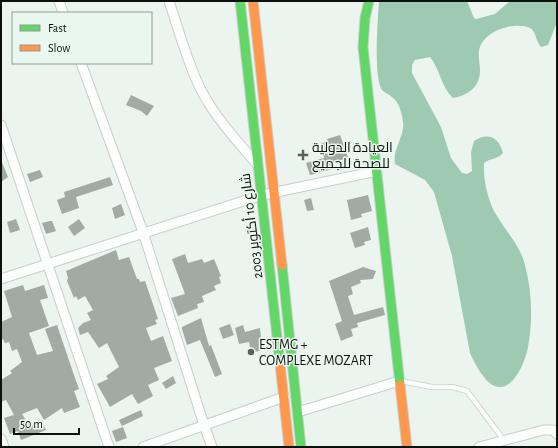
<svg xmlns="http://www.w3.org/2000/svg" width="558" height="448" viewBox="0 0 558 448" font-family="'Alegreya Sans',Cairo,sans-serif">
  <style>
    .water { fill: #9ecab1 }
    .building { fill: #a3a9a5 }
    .lines { fill: none; stroke-linecap: round; stroke-linejoin: round }
    .lane-casing { stroke: #c8cfcb; stroke-width: 6 }
    .street-casing { stroke: #c8cfcb; stroke-width: 11 }
    .fast-casing { stroke: #c8cfcb; stroke-width: 11 }
    .slow-casing { stroke: #c8cfcb; stroke-width: 11 }
    .lane { stroke: #fcfdfd; stroke-width: 4.5 }
    .street { stroke: #fcfdfd; stroke-width: 9 }
    .fast { stroke: #63d668; stroke-width: 9 }
    .slow { stroke: #ff974d; stroke-width: 9 }
    .poi-dot { fill: #5a605d; stroke: #e9f7ee; stroke-width: 1.5 }
    .labels { text-anchor: middle; stroke-width: 3; stroke-linejoin: round; paint-order: stroke }
    .poi-label { font-size: 14px; fill: #0c110e; stroke: #e9f7ee; text-anchor: start }
    .street-label { font-size: 14px; fill: #0c110e; stroke: #e9f7ee }
  </style>
  <rect width="100%" height="100%" fill="#ecf4ef"/>
  <path class="water" d="M379 1H467L474 18 476 19 495 14 510 1H557V22L548 45 541 47C536 42 536 31 530 28 513 21 482 31 479 51 478 57 480 64 480 70 480 87 469 95 453 98 441 87 440 69 430 57L415 60 412 65V73L441 127 451 158 462 173 467 174 472 171 471 152 474 141C488 132 499 137 503 153 497 160 490 158 484 163 483 180 488 202 497 216 507 233 520 245 525 265 532 292 533 320 528 347 526 358 521 370 514 379 494 402 478 370 470 353L452 256 434 192 425 180 395 164C392 149 405 136 403 122 402 113 399 102 392 97 389 94 385 93 382 90 373 76 378 19 379 1Z"/>
  <path class="building" d="M131 95 154 106 147 116 141 111 126 105Z
    M340 135 348 157 332 164 333 169 310 175 306 163 324 158 321 143 328 142 327 139Z
    M1 160 8 177 1 182Z
    M40 170 43 177 30 182 27 174Z
    M110 177 113 185 76 197 79 208 62 214 57 200 65 197 64 192Z
    M368 195 372 211 361 214 362 217 351 220 347 200Z
    M311 198 314 210 307 211 304 200Z
    M121 204 125 215 115 219 112 208Z
    M16 219 20 230 10 233 7 222Z
    M79 219 85 228 74 236 68 227Z
    M50 221H52L56 231 46 234 42 223Z
    M368 227 371 240 364 242 365 245 355 248 350 233Z
    M116 250 119 260 129 257 137 279H139L140 282 145 281 158 319 155 320 157 324 146 328 151 341 163 336 172 361 154 368 159 380 148 385 153 396 138 404 132 394 110 407 97 384 108 379 106 376 119 367 107 343 99 348 88 332 80 335 78 328 83 323 91 320 87 313 93 310 85 296 78 300 76 296 74 298 67 281 68 278 66 271Z
    M185 254 188 263 202 259 204 263 214 259 221 276 219 277 221 283 214 286 216 290 202 296 204 302 197 304 198 308 178 316 171 298 185 294 172 259Z
    M363 267 376 271 373 279 360 280 361 283 351 287 353 294 348 296 354 315 383 307 385 315 357 323 358 327 351 329 353 336 341 341 335 324 342 321 329 281Z
    M23 285 25 291 44 285 48 298 40 300 49 326 29 333 37 355 53 351 45 329 57 325 75 378 79 389 74 391 80 407 64 413 62 408 44 420 37 408 22 414 30 427 41 421 46 430 21 440 18 431 10 434 4 418 14 415 6 400 1 402V380L12 373 10 371 22 362 17 349 12 351 9 342 5 343 3 339 1 340V322L12 317 4 291Z
    M201 318 209 346 211 345 222 374 215 377 200 340 187 345 182 329V327Z
    M230 324 234 335 223 339 219 328Z
    M243 325 245 332 260 328 262 350 251 353 249 342 239 344 235 328Z
    M173 376 176 383 166 389 162 383Z
    M141 410 143 416 122 426 119 420Z
    M123 427 127 438 116 442 112 431Z"/>
  <g class="lines">
    <defs>
      <path id="lane" d="M401 381 432 387H452L467 391 503 439"/>
      <path id="street" d="M59 1 63 13
        M169 1C179 31 187 62 201 90 215 117 236 140 256 163
        M81 63 143 232 204 425 212 447
        M1 125 109 447
        M1 279 262 195 377 171
        M298 412 399 381
        M1 439 4 447
        M143 447 284 397
        M479 447 544 430H553L557 434"/>
      <path id="fast" d="M240 1 280 364
        M369 1 365 18 363 47 400 385
        M282 265 301 447"/>
      <path id="slow" d="M253 1 282 265
        M280 364 289 447
        M400 385 407 447"/>
    </defs>
    <use href="#lane" class="lane-casing"/>
    <use href="#street" class="street-casing"/>
    <use href="#fast" class="fast-casing"/>
    <use href="#slow" class="slow-casing"/>
    <use href="#lane" class="lane"/>
    <use href="#street" class="street"/>
    <use href="#fast" class="fast"/>
    <use href="#slow" class="slow"/>
  </g>
  <g class="poi-dot">
    <path d="M301 149h4v4h4v4h-4v4h-4v-4h-4v-4h4z"/>
    <circle cx="251" cy="352" r="4"/>
  </g>
  <g class="labels">
    <g class="poi-label">
      <text x="312" y="152">العيادة الدولية<tspan x="312" dy="16">للصحة للجميع</tspan></text>
      <text x="259" y="349">ESTMG +<tspan x="259" dy="16">COMPLEXE MOZART</tspan></text>
    </g>
    <g class="street-label">
      <text transform="translate(251 226) rotate(-97)" y="5">شارع 10 أكتوبر 2003</text>
    </g>
  </g>
  <rect width="558" height="448" fill="none" stroke="#0c110e" stroke-width="4"/>
  <rect x="12" y="12" width="140" height="52" fill="#e9f7ee" stroke="#919b94"/>
  <rect x="20" y="25" width="20" height="6" fill="#63d668" stroke="#919b94"/>
  <text x="48" y="32" font-size="12" fill="#0c110e">Fast</text>
  <rect x="20" y="45" width="20" height="6" fill="#ff974d" stroke="#919b94"/>
  <text x="48" y="52" font-size="12" fill="#0c110e">Slow</text>
  <path d="M14 428v6h65v-6" fill="none" stroke="#0c110e" stroke-width="2"/>
  <text x="20" y="428" font-size="12" fill="#0c110e" stroke="#e9f7ee" stroke-width="3" paint-order="stroke">50 m</text>
</svg>
